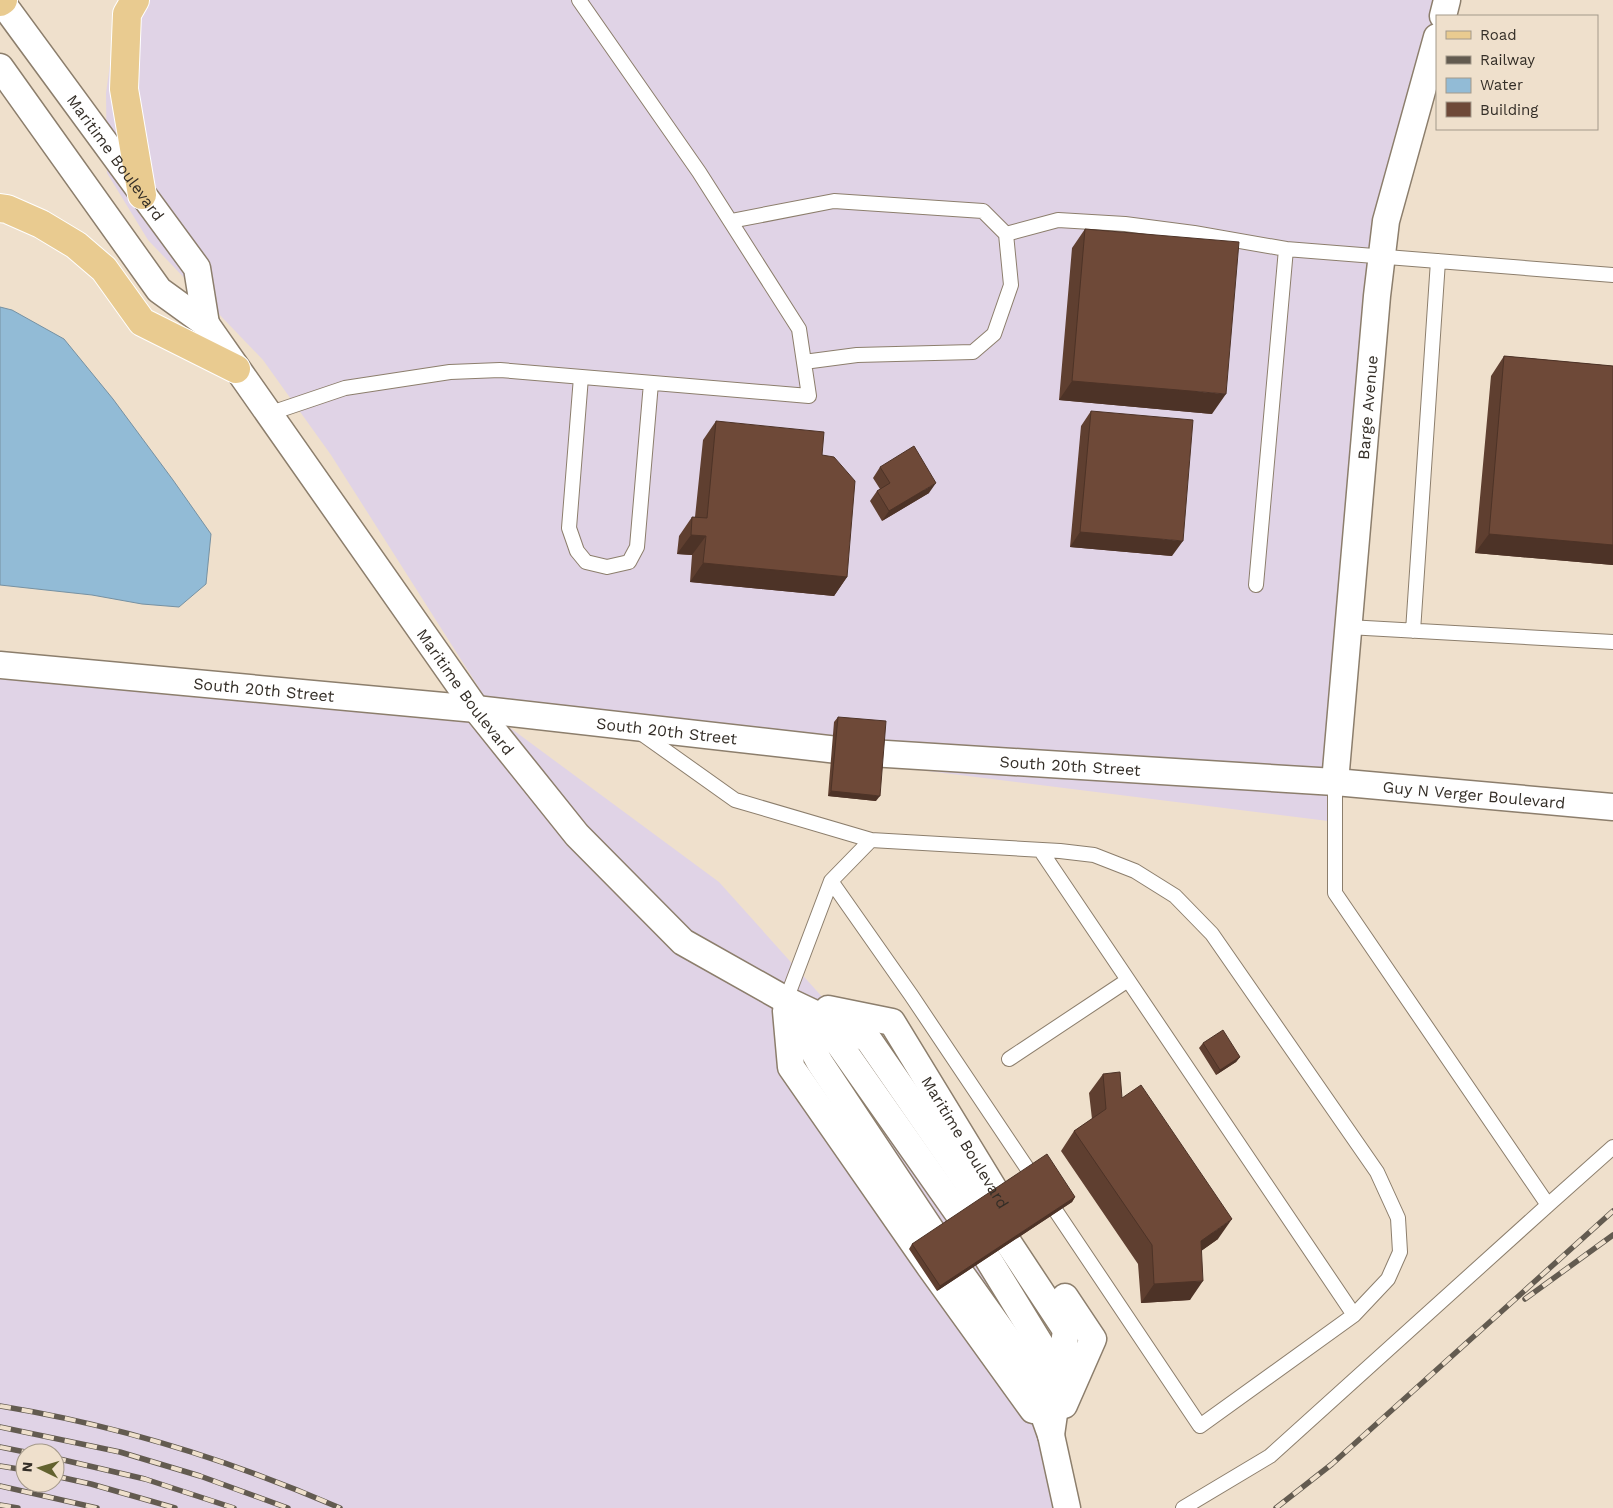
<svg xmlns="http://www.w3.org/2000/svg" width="1613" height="1508" viewBox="0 0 1613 1508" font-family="'Work Sans',sans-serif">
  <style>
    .industrial { fill: #e0d3e6; fill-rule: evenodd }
    .water { fill: #92bbd6; stroke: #7691a2 }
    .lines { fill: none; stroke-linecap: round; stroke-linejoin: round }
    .service-casing { stroke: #8c7e6c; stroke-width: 16 }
    .minor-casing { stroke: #8c7e6c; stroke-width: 29 }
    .primary-casing { stroke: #fff; stroke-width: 30 }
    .service { stroke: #fff; stroke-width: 14 }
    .minor { stroke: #fff; stroke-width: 26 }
    .primary { stroke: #e9cb90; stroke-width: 28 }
    .rail-casing { stroke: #635b50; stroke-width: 5.5 }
    .rail { stroke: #efe0cc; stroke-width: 4; stroke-dasharray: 11; stroke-linecap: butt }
    .wall { fill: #5f3f30 }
    .shaded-wall { fill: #4d3327 }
    .building { fill: #6e4938; stroke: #4d3327 }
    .labels { text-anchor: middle; stroke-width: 5; stroke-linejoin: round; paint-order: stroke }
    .street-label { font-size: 16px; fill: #342e27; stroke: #efe0cc }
  </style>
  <rect width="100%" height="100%" fill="#efe0cc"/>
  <path class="industrial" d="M119 0H1450L1403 160 1336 822 775 752 493 710 331 455 263 360 148 240 107 173 106 93Z
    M0 670 486 710 719 882 983 1176 1062 1508H0ZM25 1453H55V1483H25Z"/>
  <path class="water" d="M0 307 12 310 64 339 113 399 173 480 211 534 206 584 179 607 142 604 92 595 0 585Z"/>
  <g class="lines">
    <defs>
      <path id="service" d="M731 221 834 201 983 211 1006 234 1011 285 994 334 973 352 857 355 804 362
        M1006 234 1058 220 1125 224 1194 233 1286 249
        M581 377 569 528 577 551 586 562 607 567 629 562 637 547 651 383
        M268 414 345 388 450 372 500 370 809 396 799 329 699 172 579 0
        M1256 585 1286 249 1613 275
        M1348 627 1613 642
        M1413 631 1438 261
        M638 731 735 800 871 840 1060 851 1094 855 1135 871 1175 896 1212 934 1377 1172 1398 1218 1400 1252 1388 1279 1354 1315 1200 1426 911 995 831 881
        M1041 851 1354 1315
        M786 1000 831 881 871 840
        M1009 1059 1128 980
        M1548 1205 1613 1147
        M1183 1508 1270 1456 1548 1205 1335 893V782"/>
      <g id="minor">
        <path id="s1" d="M1 1 197 268 206 324"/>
        <path d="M1443 16 1447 0"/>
        <path id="s2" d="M0 67 159 290 206 324 476 709 577 835 683 942 786 1000 868 1039 994 1221 1066 1330 1051 1435"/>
        <path id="s3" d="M0 665 476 709 855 752 1335 782 1613 807"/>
        <path id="s4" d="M1335 782 1377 296 1386 221 1437 37"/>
        <path d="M786 1000 820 1063 947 1254 1026 1365 1051 1435 1067 1508"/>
        <path id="s5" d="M828 1009 892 1022 1011 1217"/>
        <path d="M786 1011 791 1067 930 1267 1033 1410"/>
        <path d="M813 1023 839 1044 974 1236 1047 1355 1048 1386"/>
        <path d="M1064 1405 1093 1339 1065 1297"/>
      </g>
      <path id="primary" d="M135 0 127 14 124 89 142 195
        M0 2 3 0
        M0 208 7 209 41 224 76 245 104 269 142 322 236 369"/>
    </defs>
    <use href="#service" class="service-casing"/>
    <use href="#minor" class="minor-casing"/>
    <use href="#primary" class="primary-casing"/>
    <use href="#service" class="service"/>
    <use href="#minor" class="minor"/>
    <use href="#primary" class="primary"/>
    <defs>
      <path id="rail" d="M1525 1299 1613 1235
        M0 1406C117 1425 232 1461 340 1508
        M0 1427 120 1452 200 1476 288 1508
        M0 1447 30 1453
        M55 1458 145 1479 234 1508
        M0 1466 25 1470
        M55 1476 91 1484 175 1508
        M0 1486 97 1508
        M0 1505 18 1508
        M1276 1508 1332 1464 1613 1211"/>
    </defs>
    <use href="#rail" class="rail-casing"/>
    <use href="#rail" class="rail"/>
  </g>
  <path class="wall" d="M1085 229 1212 414 1059 400 1072 248Z
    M1504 356 1613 366V565L1475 553 1491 376Z
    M1091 411 1172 556 1070 547 1081 426Z
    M716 421 822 455 847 577 834 596 690 582 692 555 677 554 679 536 692 517H695L703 440Z
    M880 467 929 493 882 521 870 501 877 491 880 489 873 478Z
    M838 717 876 801 828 796 834 722Z
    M1203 1043 1240 1057 1236 1062 1216 1075 1199 1048Z
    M1103 1074 1122 1098 1218 1239 1201 1251 1190 1300 1141 1303 1138 1264 1061 1151 1074 1131 1092 1119 1089 1093Z
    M1075 1197 1072 1202 937 1291 909 1249 912 1244Z"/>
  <path class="shaded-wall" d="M1072 381 1226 394 1212 414 1059 400Z
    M936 483 929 493 882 521 889 511Z
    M1080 532 1183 541 1172 556 1070 547Z
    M1489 534 1613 545V565L1475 553Z
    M691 535 706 536 692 555 677 554Z
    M703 563 847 577 834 596 690 582Z
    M831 791 880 796 876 801 828 796Z
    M1240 1057 1236 1062 1216 1075 1220 1070Z
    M1075 1197 1072 1202 937 1291 940 1286Z
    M1232 1219 1218 1239 1187 1261 1201 1241Z
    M1203 1281 1190 1300 1141 1303 1154 1284Z"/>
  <path class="building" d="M1085 229 1239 242 1226 394 1072 381Z
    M1504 356 1613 366V545L1489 534Z
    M1091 411 1193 420 1183 541 1080 532Z
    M716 421 824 432 822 455 834 457 855 481 847 577 703 563 706 536 691 535 692 517 707 518Z
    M914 446 936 483 889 511 877 491 890 483 880 467Z
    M838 717 886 721 880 796 831 791Z
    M1223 1030 1240 1057 1220 1070 1203 1043Z
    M1120 1072 1122 1098 1141 1085 1232 1219 1201 1241 1203 1281 1154 1284 1152 1245 1074 1131 1106 1109 1103 1074Z
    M1047 1154 1075 1197 940 1286 912 1244Z"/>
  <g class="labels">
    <g class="street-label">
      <text dy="6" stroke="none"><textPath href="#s1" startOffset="194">Maritime Boulevard</textPath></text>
      <text dy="6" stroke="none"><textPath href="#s4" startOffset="376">Barge Avenue</textPath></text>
      <text dy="6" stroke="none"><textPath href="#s3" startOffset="265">South 20th Street</textPath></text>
      <text dy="6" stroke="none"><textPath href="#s2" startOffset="782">Maritime Boulevard</textPath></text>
      <text dy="6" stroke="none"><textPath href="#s3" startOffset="670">South 20th Street</textPath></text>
      <text dy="6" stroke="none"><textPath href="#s3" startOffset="1075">South 20th Street</textPath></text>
      <text dy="6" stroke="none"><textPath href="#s3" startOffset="1480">Guy N Verger Boulevard</textPath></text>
      <text dy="6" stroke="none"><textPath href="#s5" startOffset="206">Maritime Boulevard</textPath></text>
    </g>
  </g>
  <rect x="1436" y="15" width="162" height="115" fill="#efe0cc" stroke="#a4998a"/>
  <rect x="1446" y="31" width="25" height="8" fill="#e9cb90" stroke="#a4998a"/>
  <text x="1480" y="40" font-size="15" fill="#342e27">Road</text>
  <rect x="1446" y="56" width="25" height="8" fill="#635b50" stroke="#a4998a"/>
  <text x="1480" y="65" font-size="15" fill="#342e27">Railway</text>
  <rect x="1446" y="78" width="25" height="15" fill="#92bbd6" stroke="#a4998a"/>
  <text x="1480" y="90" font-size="15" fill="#342e27">Water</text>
  <rect x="1446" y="102" width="25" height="15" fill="#6e4938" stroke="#a4998a"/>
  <text x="1480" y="115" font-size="15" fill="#342e27">Building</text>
  <g transform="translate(40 1468) rotate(275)"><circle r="24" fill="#efe0cc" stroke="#a4998a"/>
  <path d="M0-4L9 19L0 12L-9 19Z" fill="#62622f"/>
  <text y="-8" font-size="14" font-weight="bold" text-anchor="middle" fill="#342e27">N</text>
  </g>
</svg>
